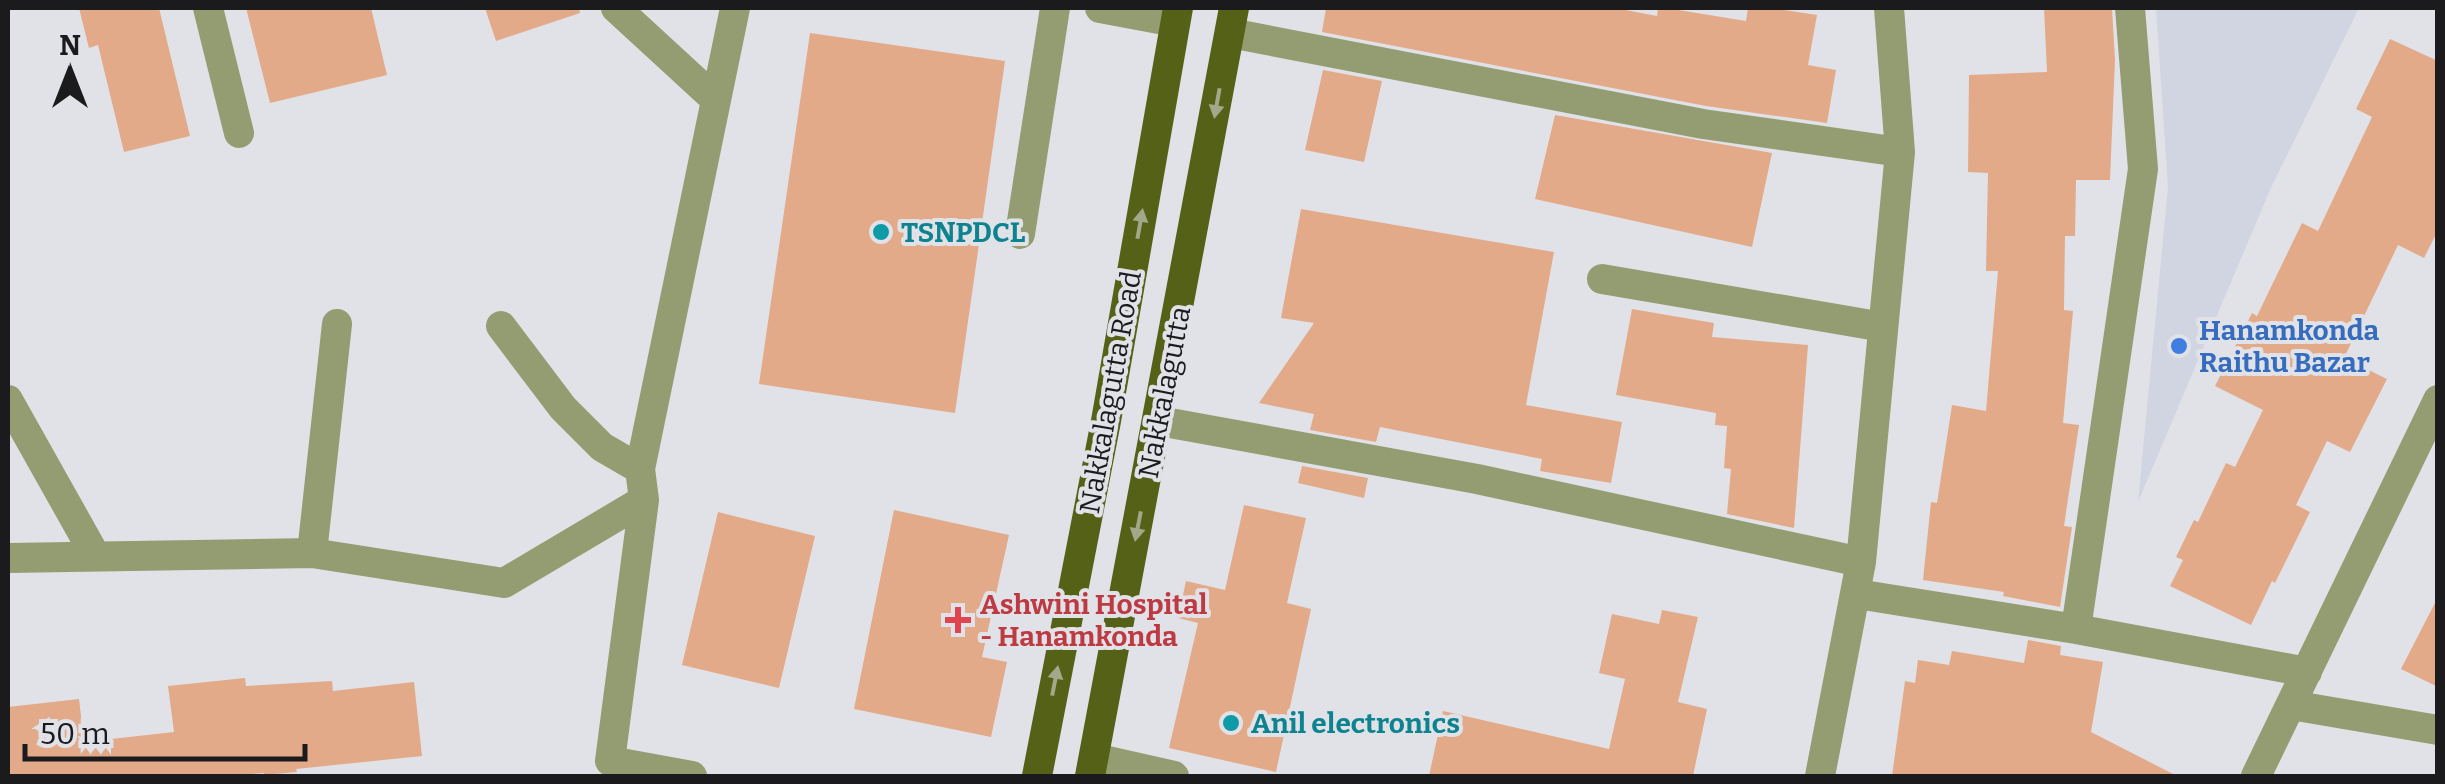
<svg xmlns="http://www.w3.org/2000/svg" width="2445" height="784" viewBox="0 0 2445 784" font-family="Bitter,serif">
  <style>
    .built { fill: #d1d5e1 }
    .building { fill: #e2aa88 }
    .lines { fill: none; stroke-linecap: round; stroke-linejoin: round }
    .minor { stroke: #949d71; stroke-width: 30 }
    .major { stroke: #566118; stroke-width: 30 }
    .oneway { fill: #a2a88a }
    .culture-dot { fill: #0f9aa8; stroke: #e1e2e7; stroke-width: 4 }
    .shop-dot { fill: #3f7fe0; stroke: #e1e2e7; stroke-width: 4 }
    .health-dot { fill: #e0444e; stroke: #e1e2e7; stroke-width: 4 }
    .labels { text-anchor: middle; stroke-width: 8; stroke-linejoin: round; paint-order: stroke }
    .culture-label { font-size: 28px; font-weight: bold; fill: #0d838f; stroke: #e1e2e7; text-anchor: start }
    .shop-label { font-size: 28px; font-weight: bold; fill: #366cbe; stroke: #e1e2e7; text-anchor: start }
    .street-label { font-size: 28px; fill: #1b1b1d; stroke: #e1e2e7 }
    .health-label { font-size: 28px; font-weight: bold; fill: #be3a42; stroke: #e1e2e7; text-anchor: start }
  </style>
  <rect width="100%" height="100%" fill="#e1e2e7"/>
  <path class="built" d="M2156 8H2359L2270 190 2138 502 2168 187Z"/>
  <path class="building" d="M79 8H159L190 136 124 152 98 45 89 48Z
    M246 8H371L387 75 270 103Z
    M485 8H579L580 13 496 41Z
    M1326 8H1615L1657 16 1658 8H1666L1746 21 1748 8H1772L1817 15 1808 65 1836 70 1827 123 1706 106 1322 32Z
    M2044 8H2112L2115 60 2110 180H2076L2075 236H2065L2064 310 2073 311 2063 423 2079 425 2064 526 2072 527 2060 607 2003 596 2004 592 1923 580 1931 502 1937 503 1952 405 1986 411 1998 271H1986L1988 173 1968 172 1969 75 2047 72Z
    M810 33 1005 61 955 413 759 384Z
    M2390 39 2438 61V230L2424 258 2398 245 2344 358 2387 379 2350 452 2327 441 2296 505 2310 512 2275 583 2272 581 2251 625 2170 586 2183 560 2176 557 2194 520 2198 522 2226 463 2235 467 2263 410 2215 386 2252 313 2257 316 2302 223 2318 231 2372 117 2356 109Z
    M1323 70 1382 81 1364 162 1305 150Z
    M1555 115 1772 153 1752 247 1535 199Z
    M1301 209 1554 252 1526 405 1622 422 1611 483 1540 471 1542 459 1380 427 1376 442 1310 430 1314 414 1259 403 1314 323 1281 318Z
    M1632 309 1714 323 1712 337 1808 345 1794 528 1727 514 1731 469 1724 468 1727 426 1715 425 1716 413 1616 395Z
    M1302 466 1368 478 1364 498 1298 483Z
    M1244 505 1306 518 1287 603 1311 609 1276 772 1169 748 1198 623 1178 618 1186 581 1225 590Z
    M894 510 1009 535 982 657 1007 662 991 737 854 709Z
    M718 512 815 536 779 688 682 665Z
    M2438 597V687L2401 669Z
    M1662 610 1698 617 1678 702 1707 709 1693 776H1429L1443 711 1609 749 1625 679 1599 673 1612 614 1659 624Z
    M2028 640 2061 646 2060 655 2103 662 2091 732 2177 776H1892L1905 681 1915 683 1918 660 1949 665 1952 651 2024 663Z
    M245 678 246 686 332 681 333 691 414 682 422 756 296 769 297 772 264 775V773L227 776H8V707L79 699 84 742 174 732 168 686Z"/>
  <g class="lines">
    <path class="minor" d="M208 8 239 133
      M616 8 715 99
      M1100 8 1175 22
      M1230 33 1703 124 1900 152
      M1020 234 1055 8
      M1602 279 1883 327
      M501 326 563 408 602 447 640 469
      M8 400 95 555
      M1159 421 1477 479 1861 562
      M312 553 337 324
      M8 558 312 553 504 583 644 500
      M1857 594 2076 629 2307 672
      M2076 629 2143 169 2130 8
      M2291 705 2438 730
      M1094 758 1174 776
      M692 776 610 761 644 500 640 469 735 8
      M1820 776 1861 562 1900 152 1889 8
      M2256 776 2438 400"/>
    <path class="major" d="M1037 776 1106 421 1178 8
      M1090 776 1234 8"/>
  </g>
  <defs><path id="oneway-solid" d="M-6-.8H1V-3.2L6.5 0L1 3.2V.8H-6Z" transform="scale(2.5)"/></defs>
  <g class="oneway">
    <use href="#oneway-solid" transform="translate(1217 103) rotate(100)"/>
    <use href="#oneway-solid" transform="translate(1140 224) rotate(-80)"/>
    <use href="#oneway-solid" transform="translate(1138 526) rotate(101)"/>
    <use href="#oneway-solid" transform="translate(1055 681) rotate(-79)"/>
  </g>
  <g class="culture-dot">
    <circle cx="881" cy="232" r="10"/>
    <circle cx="1231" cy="723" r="10"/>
  </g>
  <circle class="shop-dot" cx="2179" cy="346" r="10"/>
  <path class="health-dot" d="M953 605h10v10h10v10h-10v10h-10v-10h-10v-10h10z"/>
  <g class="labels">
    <g class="culture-label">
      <text x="901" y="242">TSNPDCL</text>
      <text x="1251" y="733">Anil electronics</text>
    </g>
    <g class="shop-label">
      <text x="2199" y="340">Hanamkonda<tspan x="2199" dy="32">Raithu Bazar</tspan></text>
    </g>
    <g class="street-label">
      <text transform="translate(1110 392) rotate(-80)" y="10">Nakkalagutta Road</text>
      <text transform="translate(1164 392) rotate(-79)" y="10">Nakkalagutta</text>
    </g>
    <g class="health-label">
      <text x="980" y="614">Ashwini Hospital<tspan x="980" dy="32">- Hanamkonda</tspan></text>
    </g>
  </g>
  <rect width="2445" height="784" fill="none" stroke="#1b1b1d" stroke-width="20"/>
  <g transform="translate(70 70)" stroke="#e1e2e7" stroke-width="8" paint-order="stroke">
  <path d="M0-8L18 38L0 25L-18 38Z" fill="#1b1b1d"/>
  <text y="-15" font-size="28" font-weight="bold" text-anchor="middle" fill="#1b1b1d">N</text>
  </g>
  <path d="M25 744v15h280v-15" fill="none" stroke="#1b1b1d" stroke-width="5"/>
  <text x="40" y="744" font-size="30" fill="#1b1b1d" stroke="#e1e2e7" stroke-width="8" paint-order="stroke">50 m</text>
</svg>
